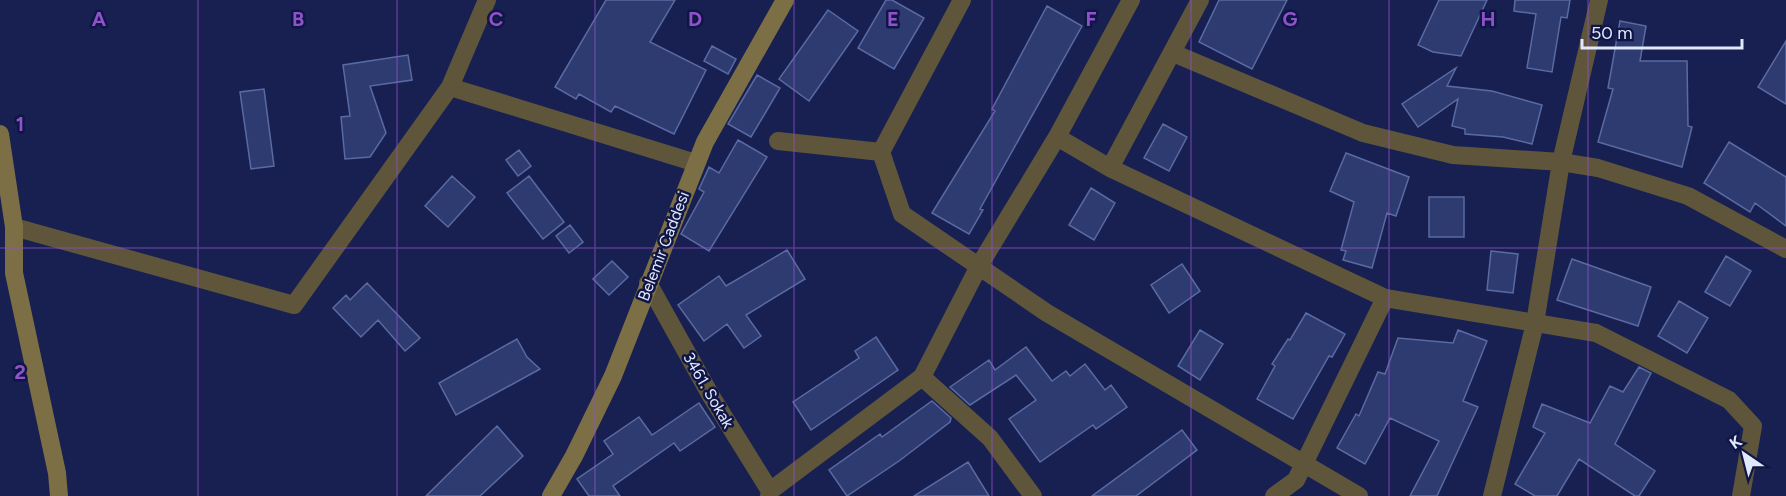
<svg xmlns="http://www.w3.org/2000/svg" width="1786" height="496" viewBox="0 0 1786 496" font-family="Figtree,sans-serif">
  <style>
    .building { fill: #2e3b70; stroke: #5a6aa2; stroke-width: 1.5 }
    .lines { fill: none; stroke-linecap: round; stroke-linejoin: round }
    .street { stroke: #5e553b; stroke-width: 18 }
    .secondary { stroke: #7d6f45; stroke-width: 18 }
    .grid { fill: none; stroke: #9052cb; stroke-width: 1.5; stroke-opacity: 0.55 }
    .labels { text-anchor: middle; stroke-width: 5; stroke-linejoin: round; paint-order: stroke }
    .street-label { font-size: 16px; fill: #e2e8fc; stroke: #0f1646 }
    .grid-label { font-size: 20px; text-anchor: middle; font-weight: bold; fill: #9052cb; stroke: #0f1646; stroke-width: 5; stroke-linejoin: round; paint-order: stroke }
  </style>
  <rect width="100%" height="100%" fill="#172051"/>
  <path class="building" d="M606 0H675L650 42 706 70 674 134 615 106 611 112 579 94 576 99 555 87Z
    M886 0H892L924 18 894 69 858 48Z
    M1219 0H1287L1252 69 1199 42Z
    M1439 0H1487L1461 56 1433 52 1418 45Z
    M1515 0H1570L1567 18 1561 17 1552 72 1527 68 1536 14 1514 11Z
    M1047 6 1082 26 980 209 983 210 969 234 932 213 995 111 992 109Z
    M828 10 858 31 809 101 779 79Z
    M1620 21 1646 26 1640 61H1687L1688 126 1692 127 1682 167 1598 142 1613 89 1608 88Z
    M1786 41V104L1758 87Z
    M712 46 736 59 728 74 704 61Z
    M408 55 412 80 370 86 386 133 370 157 345 159 341 117 350 116 343 65Z
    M1456 68 1447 86 1492 91 1542 105 1532 144 1503 137 1465 134V129L1452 126 1458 99 1418 127 1402 104Z
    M757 75 780 88 751 137 728 124Z
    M264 89 274 166 251 169 240 92Z
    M1163 124 1187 137 1169 171 1144 158Z
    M738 140 767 157 709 251 681 234 704 192 699 189 709 167 719 173Z
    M1729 142 1786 177V226L1755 203 1750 212 1704 183Z
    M519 150 531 166 518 176 506 160Z
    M1346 153 1409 177 1396 216 1387 213 1372 268 1343 260 1346 251 1341 250 1354 202 1330 191Z
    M452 176 475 197 448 227 425 206Z
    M529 176 564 222 543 239 507 193Z
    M1091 188 1115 203 1094 240 1069 225Z
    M1429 197H1464V237H1429Z
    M570 225 583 242 569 253 556 236Z
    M787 250 805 279 746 315 761 336 744 348 727 324 704 341 678 305 719 276 726 286Z
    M1491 251 1518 254 1513 293 1487 290Z
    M1726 256 1751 271 1730 306 1705 292Z
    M1572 259 1651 287 1638 326 1557 300Z
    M612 261 628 277 609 295 593 279Z
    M1182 264 1200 291 1169 313 1151 285Z
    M367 283 420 338 405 351 378 320 361 337 333 308 346 295 350 300Z
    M1679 301 1708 318 1687 353 1658 336Z
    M1306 313 1345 334 1332 357 1329 356 1293 419 1257 399 1275 366 1272 364 1288 339 1290 340Z
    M1200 330 1223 344 1200 380 1178 366Z
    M1458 330 1487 341 1463 401 1478 407 1437 496H1410L1439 441 1390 418 1365 464 1337 448 1356 414 1359 416 1378 372 1385 374 1398 338 1453 343Z
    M876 337 898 370 811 430 793 402 859 358 855 351Z
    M517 339 527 357 540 369 456 415 439 383Z
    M1026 347 1052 381 1066 371 1070 376 1085 364 1105 390 1111 385 1127 407 1096 429 1093 425 1040 462 1009 419 1036 400 1016 375 970 405 950 387 989 360 995 370Z
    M1639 367 1651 373 1615 444 1655 471 1639 496H1635L1579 459 1557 496H1535L1515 484 1545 433 1533 427 1542 404 1590 423 1610 386 1623 392Z
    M932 401 951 418 950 422 899 461 847 496 829 470 880 434 882 437Z
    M699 403 715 427 680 451 674 443 613 486 620 496H589L577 479 613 454 604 441 639 417 652 435Z
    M497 426 523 456 480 496H426Z
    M1182 430 1197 450 1136 496H1092Z
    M968 462 989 496H914Z"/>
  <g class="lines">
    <path class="street" d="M1173 53 1363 133 1453 155 1561 162 1598 168 1688 196 1786 249
      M450 87 696 163
      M1057 137 1110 168 1385 298 1596 333 1729 400 1753 426 1741 496
      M778 141 881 152 962 0
      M881 152 902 214 1047 313 1359 496
      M1110 168 1200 0
      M14 227 294 305 450 87 487 0
      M648 283 711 396 770 491 769 496
      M922 377 990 438 1033 496
      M770 491 922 377 979 266 1057 137 1131 0
      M1274 496 1296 480 1385 298
      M1492 496 1535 323 1561 162 1599 0"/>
    <path class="secondary" d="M0 134 14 227V273L57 473 59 496
      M551 496 574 456 613 376 705 142 785 0"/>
  </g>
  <path class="grid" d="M198 0V496M397 0V496M595 0V496M794 0V496M992 0V496M1191 0V496M1389 0V496M1588 0V496M0 248H1786"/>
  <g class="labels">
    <g class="street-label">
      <text transform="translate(663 246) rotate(-69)" y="6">Belemir Caddesi</text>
      <text transform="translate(709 390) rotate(60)" y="6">3461. Sokak</text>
    </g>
  </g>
  <g class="grid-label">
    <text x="99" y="26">A</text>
    <text x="298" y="26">B</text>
    <text x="496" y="26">C</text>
    <text x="695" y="26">D</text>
    <text x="893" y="26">E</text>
    <text x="1091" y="26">F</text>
    <text x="1290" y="26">G</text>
    <text x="1488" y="26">H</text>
    <text x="20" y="131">1</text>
    <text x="20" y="379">2</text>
  </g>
  <g transform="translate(1744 454) rotate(325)" stroke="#0f1646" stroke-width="4.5" paint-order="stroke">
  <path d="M0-4.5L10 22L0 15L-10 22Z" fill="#e2e8fc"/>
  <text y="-9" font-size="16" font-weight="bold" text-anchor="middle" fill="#e2e8fc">K</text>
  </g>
  <path d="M1582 39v9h160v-9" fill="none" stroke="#e2e8fc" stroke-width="3"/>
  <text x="1591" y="39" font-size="18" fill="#e2e8fc" stroke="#0f1646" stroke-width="4.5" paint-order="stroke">50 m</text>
</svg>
